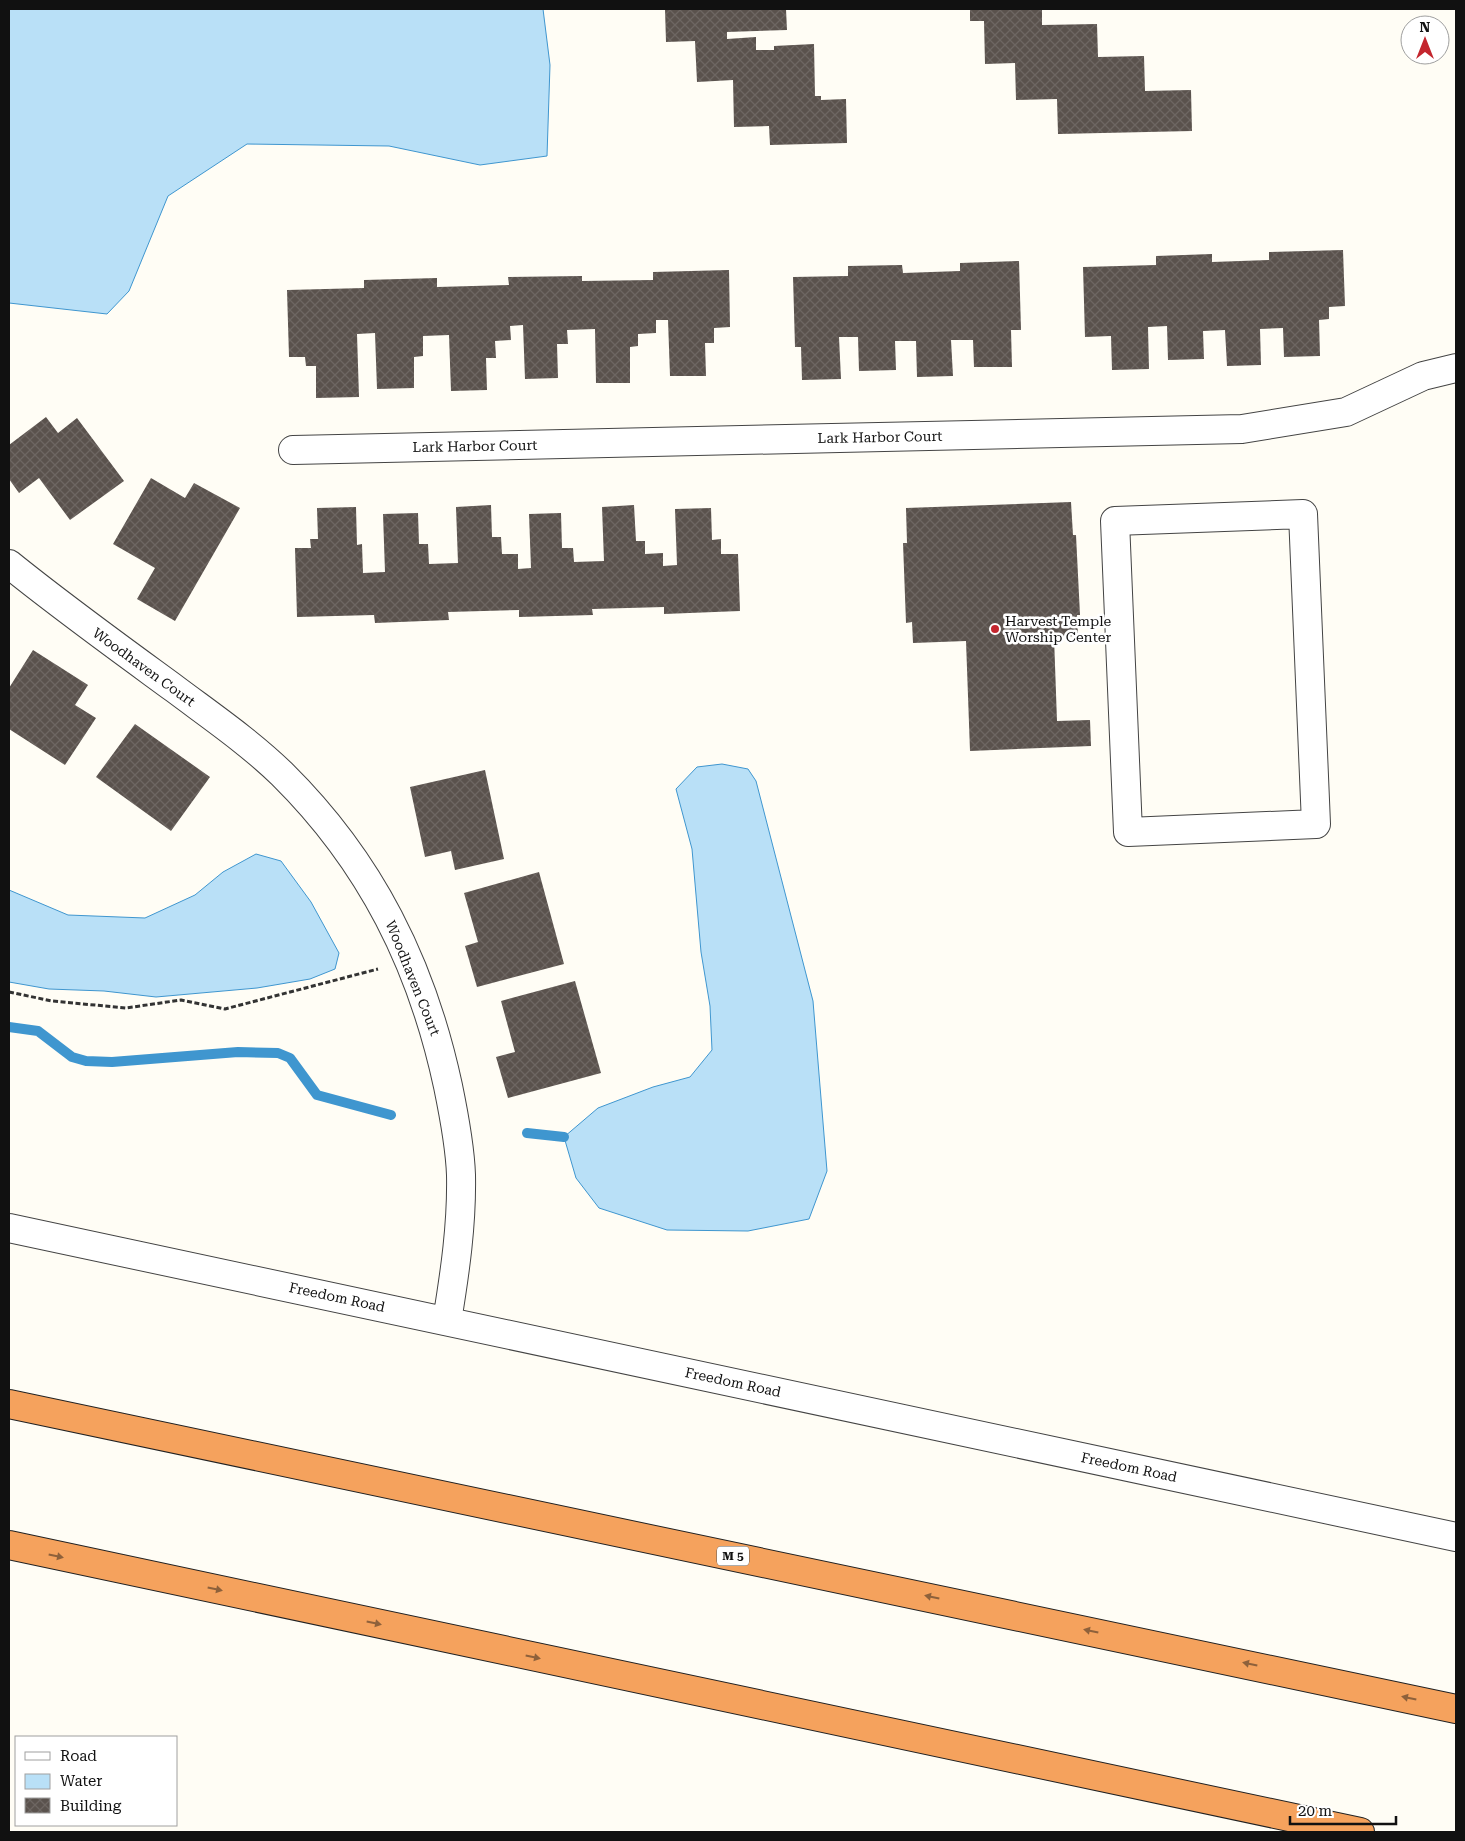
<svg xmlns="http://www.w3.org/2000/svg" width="1465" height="1841" viewBox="0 0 1465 1841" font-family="'Roboto Serif',serif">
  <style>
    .water { fill: #b9e0f7; stroke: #3f96cf }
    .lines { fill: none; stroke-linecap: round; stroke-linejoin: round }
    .stream { stroke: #3f96cf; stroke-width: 10 }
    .building { fill: url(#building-cross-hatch) }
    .minor-casing { stroke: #444; stroke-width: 30 }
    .highway-casing { stroke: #222; stroke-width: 30 }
    .path { stroke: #333; stroke-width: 3; stroke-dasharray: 5 2.5; stroke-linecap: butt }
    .minor { stroke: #fff; stroke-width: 28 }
    .highway { stroke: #f5a25d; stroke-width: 28 }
    .oneway { fill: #8e613b }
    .poi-dot { fill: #c4262e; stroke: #fff; stroke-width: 2 }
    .labels { text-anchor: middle; stroke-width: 5; stroke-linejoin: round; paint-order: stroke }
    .shield { fill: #fff; stroke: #585858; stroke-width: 1 }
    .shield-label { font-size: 12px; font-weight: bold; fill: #111 }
    .street-label { font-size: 14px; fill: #111; stroke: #fff }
    .poi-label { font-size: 14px; fill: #111; stroke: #fff; text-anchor: start }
  </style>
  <defs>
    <pattern id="building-cross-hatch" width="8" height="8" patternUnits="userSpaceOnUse" patternTransform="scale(1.25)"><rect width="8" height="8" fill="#5a524d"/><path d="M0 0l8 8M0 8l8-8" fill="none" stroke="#6d6662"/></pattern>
  </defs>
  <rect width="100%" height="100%" fill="#fffdf5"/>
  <path class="water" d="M9 9H543L550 65 547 156 480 165 389 146 247 144 168 196 129 291 107 314 9 303Z
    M722 764 748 769 756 781 813 1001 827 1171 809 1219 748 1231 667 1230 599 1208 576 1178 564 1137 598 1108 653 1087 690 1077 712 1050 710 1006 701 952 692 849 676 789 697 767Z
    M256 854 281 861 311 902 339 953 335 969 310 979 257 988 156 997 104 991 49 989 9 982V890L68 915 145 918 195 895 223 872Z"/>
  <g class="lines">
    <path class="stream" d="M9 1027 38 1031 72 1057 86 1061 112 1062 238 1052 278 1053 290 1058 317 1095 391 1115
      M527 1133 564 1137"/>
  </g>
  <path class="building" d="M665 9H786L787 30 727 32V39L756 37V50H774V46L814 44 815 96H821V100L846 99 847 143 770 145 769 126 734 127 733 80 697 82 695 41 666 42Z
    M970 9H1042V25L1097 24 1098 57 1144 56 1145 91 1191 90 1192 131 1058 134 1057 99 1016 100 1015 63 985 64 984 21H970Z
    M1343 250 1345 306 1329 307V319L1319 320 1320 356 1284 357 1283 328 1260 329 1261 365 1227 366 1225 330 1203 331 1204 359 1168 360 1167 326 1148 327 1149 369 1112 370 1111 336 1085 337 1083 267 1156 265V256L1212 254V262L1269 260V252Z
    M1019 261 1021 330H1011L1012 367H974L973 340H951L953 376 917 377 916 341H895L896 370 859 371 858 337H839L841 379 802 380 801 347H795L793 277 848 276V266L902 265 903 273 960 271V263Z
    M729 270 730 327 714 328V343H705L706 376H670L668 320H656V333L638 334V346L630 347V383H596L595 329 567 330 568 344H557L558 378 525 379 523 325 510 326 511 340 495 341 496 358H486L487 390 451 391 449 335 423 336V356L414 357V388L377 389 375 333 357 334 359 397 316 398V366H306L305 357H289L287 290 364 288V280L437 278V287L509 285 508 277 582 276V281L653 280V272Z
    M46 417 58 433 77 418 124 481 70 520 39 478 19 493 9 479V445Z
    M151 478 185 498 194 483 240 508 175 621 137 599 155 568 113 544Z
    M1071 502 1073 535H1076L1080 615H1077L1078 636 1054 637 1057 721 1090 720 1091 746 970 751 966 641 913 643 912 622 906 623 903 543H907L906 508Z
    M491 505 492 537H501L502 554H518V569L531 568 529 514 561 513 562 548H573L574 562 604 561 602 507 634 505 636 541H645V554L663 553V566L677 565 675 509 711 508 712 540 721 539V554H738L740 611 664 614V607L592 609 593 615 519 617V610L448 612 449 620 375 623 374 615 297 617 295 548H311L310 539H318L317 508 356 507 357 545 362 544 363 573 385 572 383 514 418 513 419 544H428L429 564 458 563 456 507Z
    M33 650 88 685 75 705 96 718 65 765 9 729V688Z
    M135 724 210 777 171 831 96 777Z
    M485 770 504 859 455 870 451 851 425 857 410 787Z
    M539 872 564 964 477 987 465 946 478 942 464 893Z
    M575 981 601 1073 508 1098 496 1057 515 1052 501 1001Z"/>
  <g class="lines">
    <defs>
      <path id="minor" d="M293 450 1242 429 1346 412 1423 376 1456 368
        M1303 514 1316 824 1128 832 1115 521Z
        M9 564C62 607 119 648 175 689 211 716 249 742 282 774 371 862 422 965 448 1086 454 1115 460 1146 461 1175 462 1224 455 1272 447 1321
        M9 1228 1456 1537"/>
      <path id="highway" d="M9 1404 1456 1709
        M9 1545 1360 1832"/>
    </defs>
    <use href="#minor" class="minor-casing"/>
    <use href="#highway" class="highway-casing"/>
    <path class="path" d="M9 992 52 1001 126 1008 181 1000 225 1009 378 969"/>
    <use href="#minor" class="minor"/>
    <use href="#highway" class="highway"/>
  </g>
  <defs><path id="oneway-solid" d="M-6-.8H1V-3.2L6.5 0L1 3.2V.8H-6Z" transform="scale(1.25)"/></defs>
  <g class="oneway">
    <use href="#oneway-solid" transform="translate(56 1556) rotate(12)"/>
    <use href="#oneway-solid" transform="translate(215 1589) rotate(12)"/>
    <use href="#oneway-solid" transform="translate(932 1597) rotate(-168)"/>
    <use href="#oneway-solid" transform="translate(374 1623) rotate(12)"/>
    <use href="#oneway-solid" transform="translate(1091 1631) rotate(-168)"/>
    <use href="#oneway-solid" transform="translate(533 1657) rotate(12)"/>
    <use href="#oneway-solid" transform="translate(1250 1664) rotate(-168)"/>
    <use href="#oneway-solid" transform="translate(1409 1698) rotate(-168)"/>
  </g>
  <circle class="poi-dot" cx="995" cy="629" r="5"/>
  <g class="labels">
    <rect class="shield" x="717" y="1546.5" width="32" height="19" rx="4"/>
    <g class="shield-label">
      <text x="733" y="1560">M 5</text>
    </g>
    <g class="street-label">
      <text transform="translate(880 437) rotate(-1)" y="5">Lark Harbor Court</text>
      <text transform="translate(475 446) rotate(-1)" y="5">Lark Harbor Court</text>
      <text transform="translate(144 667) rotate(36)" y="5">Woodhaven Court</text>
      <text transform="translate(413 978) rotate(68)" y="5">Woodhaven Court</text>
      <text transform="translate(337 1297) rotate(12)" y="5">Freedom Road</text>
      <text transform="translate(733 1382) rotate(12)" y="5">Freedom Road</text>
      <text transform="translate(1129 1467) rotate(12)" y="5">Freedom Road</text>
    </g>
    <g class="poi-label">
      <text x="1005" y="626">Harvest Temple<tspan x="1005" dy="16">Worship Center</tspan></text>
    </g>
  </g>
  <rect width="1465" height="1841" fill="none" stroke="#111111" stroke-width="20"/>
  <rect x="15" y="1736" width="162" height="90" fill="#ffffff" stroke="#a0a0a0"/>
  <rect x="25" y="1752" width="25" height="8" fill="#ffffff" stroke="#a0a0a0"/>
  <text x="60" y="1761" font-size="15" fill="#111111">Road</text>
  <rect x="25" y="1774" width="25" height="15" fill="#b9e0f7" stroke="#a0a0a0"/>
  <text x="60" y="1786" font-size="15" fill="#111111">Water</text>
  <rect x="25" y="1798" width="25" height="15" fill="url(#building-cross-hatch)" stroke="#a0a0a0"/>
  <text x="60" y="1811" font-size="15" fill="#111111">Building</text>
  <g transform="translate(1425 40)"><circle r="24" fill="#ffffff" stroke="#a0a0a0"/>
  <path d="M0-4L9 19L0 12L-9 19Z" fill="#c4262e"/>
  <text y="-8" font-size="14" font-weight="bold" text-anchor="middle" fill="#111111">N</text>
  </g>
  <path d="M1290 1816v8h106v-8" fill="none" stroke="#111111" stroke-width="2.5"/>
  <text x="1298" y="1816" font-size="15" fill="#111111" stroke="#ffffff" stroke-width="4" paint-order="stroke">20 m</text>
</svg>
